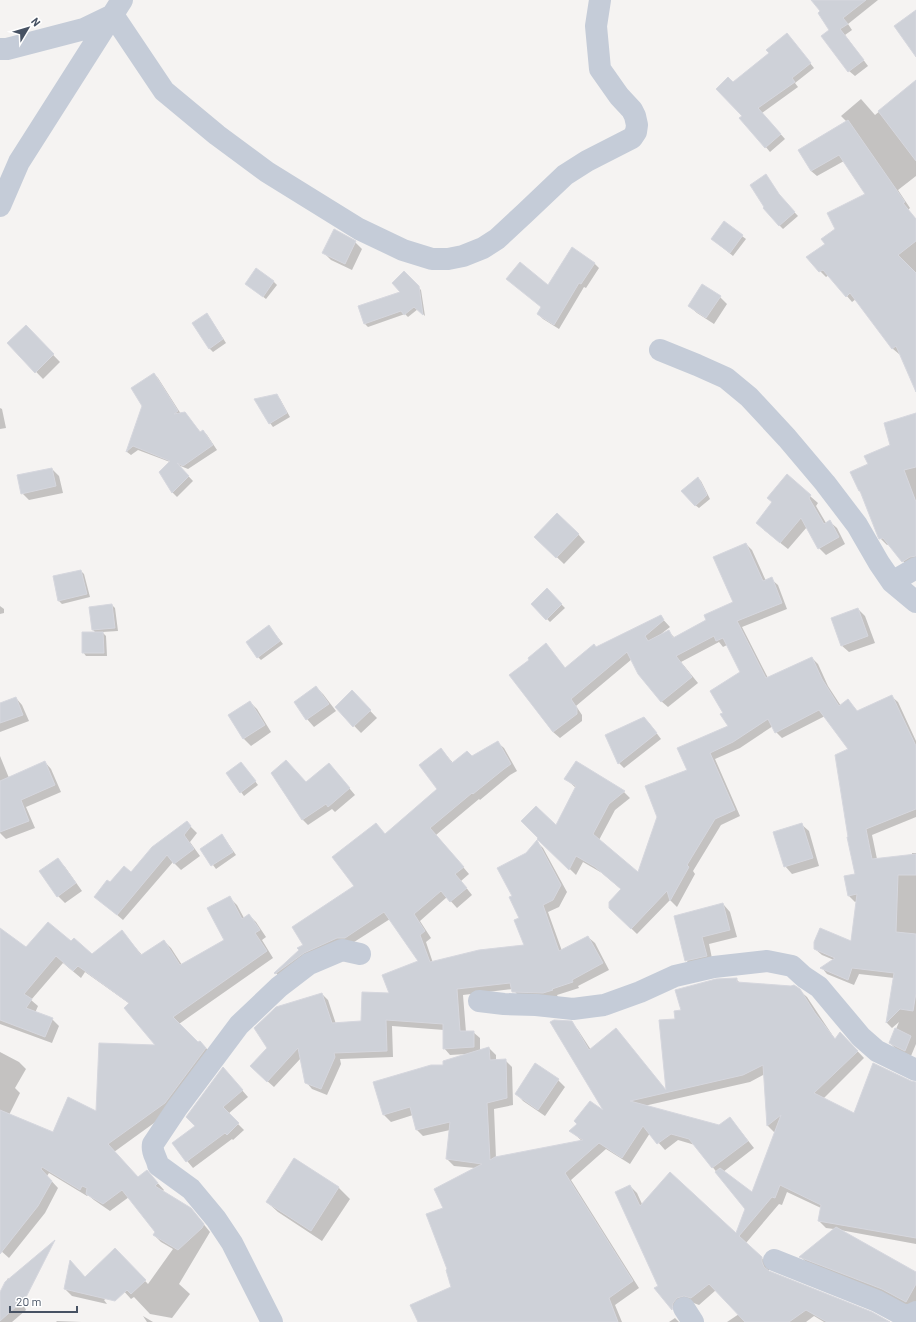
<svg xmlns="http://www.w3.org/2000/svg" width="916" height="1322" viewBox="0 0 916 1322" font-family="Barlow,sans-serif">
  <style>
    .shadow { fill: #0003; fill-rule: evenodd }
    .building { fill: #ced1d8; stroke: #d6d7de }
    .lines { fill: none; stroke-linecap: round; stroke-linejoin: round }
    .minor { stroke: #c5ccd8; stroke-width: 22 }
  </style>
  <rect width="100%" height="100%" fill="#f5f3f2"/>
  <path class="shadow" d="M830 0H878L848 24 852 30 845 35 868 66 855 76 849 71 830 30Z
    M787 34 814 68 795 83 798 87 762 113 785 139 770 152 741 118 743 116 733 83 770 53Z
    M916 81V176L898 190 910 208 908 210 916 219V384L900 353 899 354 893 349 856 299 852 302 829 275 826 277 820 271 826 244 836 229 867 194 844 161 817 176 811 171 847 122 841 116 861 99 875 115Z
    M766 175 782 199 798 216 783 229 779 225Z
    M742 236 746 239 733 256 712 239Z
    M355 242 362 249 352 270 331 260 324 253Z
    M594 263 599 268 586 288 584 287 559 329 543 319 538 314 542 307 548 286Z
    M404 273 421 290 425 316 418 309 408 317 405 314 368 327 365 324 359 307 402 292Z
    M273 281 277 285 266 299 246 284Z
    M702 286 720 297 727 304 714 324 697 313 689 306Z
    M210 318 226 343 213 352 209 348Z
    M26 327 60 362 43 379 8 343Z
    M154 374 158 378 181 414 185 413 201 433 203 431 207 435 217 450 188 469 178 465 193 481 177 497 173 493 160 472 170 462 138 450 131 455 127 452Z
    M276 396 280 399 290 417 273 427 270 423Z
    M0 408 2 409 6 428 0 429Z
    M916 414V564L909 568 889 544 887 545 880 538 863 494 860 491 869 465 891 446Z
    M52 469 59 476 63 493 29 500 22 493Z
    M787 476 818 503 816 506 826 523 829 521 837 528 845 544 826 555 819 548 807 527 788 549 764 530 773 503Z
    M698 478 701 481 710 499 699 508 695 505Z
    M578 534 585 542 564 564 543 544Z
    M746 544 752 550 766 581 771 579 778 585 787 609 742 627 768 678 812 658 818 664 828 686 841 706 854 707 858 712 891 696 898 702 916 741V817L872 835 877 859 912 855V853H916V1044L911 1056 896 1049 890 1043 899 1022 892 1028 887 1023 894 978 859 974 854 985 827 974 822 968 834 960 822 955 815 949 851 942 857 901 855 902 849 896 856 875 850 749 825 716 782 738 776 732 773 726 740 748 715 759 740 816 721 825 693 871 695 874 677 907 670 900 637 934 610 908 622 890 602 873 583 862 576 875 539 839 556 827 576 788 566 779 576 762 624 792 630 798 615 810 599 840 638 874 688 771 729 726 724 713 741 672 727 645 723 647 719 642 681 662 698 683 668 707 661 701 632 659 576 706 582 715V721L560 738 553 732 510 675 531 660 546 645 566 669 596 648 660 616 670 627 661 634 669 632 675 638 708 620 734 602Z
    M81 571 84 574 90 597 62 604 59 601Z
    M547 590 565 608 550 622 532 604Z
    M112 605 115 608 118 631 102 632 106 636 107 656H86L83 652 96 633 93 630Z
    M0 606 4 609V613L0 614Z
    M858 609 865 616 875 643 849 652 841 645Z
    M272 630 283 644 261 660 258 657Z
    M316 687 323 694 336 711 314 727 307 719 295 702Z
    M352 692 377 718 361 733 336 707Z
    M16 698 22 705 29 721 0 732V704Z
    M250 702 257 709 271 732 251 746 243 738Z
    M649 723 661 739 624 768 619 763Z
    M497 742 504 748 517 771 510 775 480 800 479 799 436 835 469 874 461 881 472 895 457 908 447 897 420 921 431 938 426 942 433 963 525 945 521 919 513 896 527 854 537 842 543 848 567 892 559 907 548 912 562 951 588 937 595 943 609 970 578 986 579 988 557 995 558 997 520 998 513 989 463 995 466 1032H473L480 1038V1051L489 1048 496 1055V1061L505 1060 512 1067 513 1105 494 1109 496 1158 582 1141 571 1131 607 1113 571 1022 578 1030 591 1050 667 1092 676 1020 683 1011 736 979 740 983 799 990 807 997 835 1039 847 1040 864 1058 823 1099 855 1114 916 1103V1244L840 1230 916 1273V1302L913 1308 807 1263 801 1257 834 1229 826 1228 819 1221 821 1208 787 1192 782 1205 779 1204 746 1243 769 1265V1273L888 1322H824L814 1316 806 1322H727L739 1314 716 1290 699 1305 691 1302 679 1316 656 1289 659 1287 630 1186 637 1193 642 1204 737 1235 746 1209 695 1145 678 1140 665 1150 650 1133 630 1164 606 1149 571 1180 639 1288 615 1305 622 1322H419L452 1288 449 1270 445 1209 475 1168 454 1166 447 1159 450 1130 423 1136 416 1129 413 1115 391 1122 384 1115 374 1083 444 1066 467 1054 450 1055 444 1048V1030L392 1026 393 1057 340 1059 341 1064 327 1095 312 1089 306 1082 301 1058 274 1087 257 1072 322 994 328 1000 336 1024 362 1022 390 994 420 962 390 919 351 944 282 980 276 973 305 945 355 886 385 835 439 789 441 749 453 763 472 757ZM765 1074 768 1126 775 1133 752 1193 723 1172 754 1148 730 1118 719 1126 644 1106 750 1082Z
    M0 756 9 778 45 762 51 769 61 792 26 807 35 828 6 839 0 833Z
    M241 763 258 785 244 796 227 773Z
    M335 771 355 795 335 812 332 809 308 825 302 819 306 783Z
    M187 823 197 833 190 842 200 856 181 870 173 862 123 920 96 897 131 874Z
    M801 824 809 831 819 866 792 874 785 866Z
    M225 839 236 855 216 869 201 849Z
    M57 860 65 867 82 891 65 903 58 896 40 872Z
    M230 898 237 905 244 918 249 915 256 922 266 937 262 940 273 958 179 1024 198 1044 200 1042 213 1055 172 1110 114 1152 138 1178 147 1171 164 1190 162 1192 197 1216 210 1232 179 1284 190 1294 172 1318 150 1314 134 1297 131 1299 121 1288 104 1300 107 1304 72 1296 65 1289 71 1262 85 1278 122 1257 148 1284 173 1249 161 1242 154 1235 157 1232 129 1197 110 1211 94 1200 88 1195 87 1196 49 1173 47 1176 58 1188 45 1213 9 1258 0 1250V1052L19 1062 26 1069 15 1088 20 1093 9 1115 53 1134 97 1112 157 1046 130 1004 85 972 81 978 63 963 31 1000 38 1006 35 1013 52 1019 59 1026 52 1043 0 1024V929L26 949 71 943 92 955 122 932 142 955 164 941 171 948 182 965 225 941Z
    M723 904 730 912 737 937 709 944 713 963 693 968 686 960Z
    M229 1075 248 1097 228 1114 244 1130 233 1140 232 1139 193 1168 173 1144 196 1126Z
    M558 1080 565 1087 545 1116 523 1101 516 1093Z
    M295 1159 339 1188 350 1199 322 1241 278 1212 267 1202Z
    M8 1278 14 1284 26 1310 12 1322H0V1294Z
    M143 1316 153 1322H147Z
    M675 1318 679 1322H669Z
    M56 1321 82 1322H57Z"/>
  <path class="building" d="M811 0H866L843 18 848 24 840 29 864 60 848 72 821 36 829 30 818 13 820 11Z
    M916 10V57L894 26Z
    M787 33 811 63 792 78 795 82 758 108 781 134 765 148 739 118 742 116 716 89 728 77 733 82 769 53 766 50Z
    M916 80V161L878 111Z
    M848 120 905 202 903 203 916 219V241L898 255 916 273V392L896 346 892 349 850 293 846 297 823 270 819 272 806 257 825 244 821 239 835 229 827 213 865 194 839 155 811 171 798 150Z
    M766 174 779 194 795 212 779 226 763 208 764 207 750 185Z
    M724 221 743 235 730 253 711 239Z
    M334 229 356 241 345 264 322 253Z
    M572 247 595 263 581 284 579 283 554 325 537 314 541 307 506 279 520 262 548 285Z
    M256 268 274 281 263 297 245 284Z
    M404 271 419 286 423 315 414 307 404 315 401 311 364 324 358 306 400 292 392 283Z
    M702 284 721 296 706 318 688 306Z
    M207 313 223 339 209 349 192 323Z
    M26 325 54 354 35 373 7 343Z
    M154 373 178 411 174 414 185 412 200 432 203 430 213 445 183 466 177 463 189 476 172 493 159 472 170 461 133 446 126 452 142 406 131 388Z
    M277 394 287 413 269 424 254 399Z
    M916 413V467L904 470 916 502V556L910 557 902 562 883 538 879 539 878 537 860 491H859L850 472 868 464 864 456 890 445 884 423Z
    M52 468 56 486 21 494 17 475Z
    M787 474 811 495 809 498 824 524 830 520 839 537 818 549 801 518 780 543 756 523 772 502 767 498Z
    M698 477 707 495 695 506 681 491Z
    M557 513 579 534 556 558 534 537Z
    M746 543 763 581 772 577 782 603 737 621 766 678 812 657 822 679 839 706 848 699 857 711 892 695 916 746V809L866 829 872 859 916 854V875H898L896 932 916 934V993L913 1011 900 1009 886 1023 894 973 852 968 848 980 820 968 835 958 814 949V942L820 928 851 941 857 894 848 896 844 876 855 874 847 837H848L835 755 848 749 819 710 775 733 768 719 733 742 710 753 735 810 715 819 687 865 689 867 670 901 667 891 631 929 609 908V902L621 889 595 867 576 856 569 870 537 839 538 838 521 821 536 806 556 825 576 786 564 779 576 761 625 791 609 804 593 834 638 872 657 817 645 786 687 770 677 748 728 726 720 714 723 713 710 691 740 672 723 638 716 641 714 636 676 656 692 677 661 702 638 674 627 652 571 699 577 708V714L553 732 509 675 529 660 528 658 546 643 565 668 594 644 596 647 661 615 664 620 645 636 648 641 669 630 673 638 706 620 704 615 733 602 713 557Z
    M81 570 87 594 58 601 53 576Z
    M547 588 562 604 546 620 531 604Z
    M112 604 115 628 92 630 89 607Z
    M858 608 868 636 841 646 831 618Z
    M269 625 280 641 257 658 246 642Z
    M82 632H103L104 653H82Z
    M316 686 329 704 306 720 294 702Z
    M352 690 371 710 353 727 335 707Z
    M16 697 23 715 0 723V703Z
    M250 701 265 725 243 739 228 715Z
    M644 717 657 733 618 764 605 735Z
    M498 741 511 764 504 769 473 794 472 793 430 828 464 867 455 874 467 888 450 902 441 891 414 914 425 931 420 935 430 962 479 950 524 945 514 920 519 918 509 897 512 896 497 868 526 853 537 840 561 885 553 900 543 905 559 951 588 936 603 963 572 980 573 982 552 989 553 990 543 993 512 992 510 983 457 989 460 1031H474V1047L443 1049V1024L386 1020 387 1051 334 1053 335 1057 321 1089 305 1083 298 1048 267 1082 250 1066 267 1048 254 1028 276 1007 322 993 332 1023 361 1021 362 992 389 993 382 975 418 961 384 912 345 938H337L304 953 275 974 274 973 299 950 297 948 303 945 292 927 354 886 332 857 376 823 385 834 437 789 419 765 441 748 452 763 467 751 472 756Z
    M286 760 306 782 329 763 350 788 328 807 326 804 302 820 271 773Z
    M45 761 55 785 21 800 29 821 0 832V781Z
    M241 762 256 781 240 793 226 773Z
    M187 821 191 826 184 835 194 849 174 864 167 855 117 915 94 897 107 880 110 882 124 866 131 872 152 847Z
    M802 823 813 858 784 867 773 832Z
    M222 834 233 852 211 866 200 849Z
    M58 858 76 883 57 897 39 871Z
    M230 896 242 919 249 914 260 930 255 933 267 951 173 1017 198 1042 200 1041 206 1048 165 1103 108 1144 138 1177 147 1170 158 1183 155 1186 191 1208 204 1224 202 1228 178 1250 153 1235 155 1232 122 1190 103 1204 86 1194 87 1188 82 1186 80 1190 42 1167 41 1169 52 1181 38 1206 0 1254V1110L53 1132 68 1097 96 1111 99 1043 155 1045 124 1008 129 1003 78 966 73 971 56 956 24 994 32 999 26 1008 53 1018 45 1037 0 1020V928L26 947 48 922 71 941 74 938 92 954 122 930 141 955 164 940 180 965 224 940 207 908Z
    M723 903 730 930 702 937 707 956 685 961 674 916Z
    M737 978V982L791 986 794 985 800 989 815 1013 835 1039 840 1032 858 1051 814 1093 854 1113 873 1063 911 1081 916 1082V1238L818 1221 821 1205 780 1185 775 1198 772 1197 739 1236 762 1257V1262L764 1267 769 1271 872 1312 890 1322H827L806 1310 789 1322H745L709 1284 691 1298 684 1296 677 1298 673 1303 672 1310 654 1288 658 1286 615 1192 630 1185 640 1206 670 1172 736 1233 745 1209 715 1172 720 1168 752 1192 781 1115 767 1126 763 1065 743 1075 630 1101 719 1125 730 1117 748 1141 712 1168 689 1139 671 1134 657 1144 643 1126 622 1158 599 1143 565 1173 633 1281 609 1298 618 1322H418L410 1305 451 1287 446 1270 447 1269 426 1214 443 1208 434 1189 482 1164 446 1159 450 1122 416 1130 410 1107 383 1115 373 1082 431 1065H443V1061L489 1047 490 1060 506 1059 507 1098 487 1103 490 1160 495 1157 583 1140 569 1131 577 1124 574 1121 590 1101 603 1110 550 1022 554 1020 572 1021 589 1050 616 1028 666 1090 659 1020 675 1019 674 1011 681 1010 675 990 716 979Z
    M895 1028 911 1036 905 1051 889 1043Z
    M535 1063 559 1079 538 1110 515 1094Z
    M223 1067 243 1090 223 1107 239 1123 227 1135 225 1133 186 1162 172 1143 195 1126 186 1117Z
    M294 1158 339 1187 311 1231 266 1202Z
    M836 1227 916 1272V1284L906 1302 882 1289 799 1257Z
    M55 1240 21 1307 18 1305 0 1321V1292L5 1282Z
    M115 1248 146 1280 131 1294 127 1290 115 1301 64 1289 70 1260 85 1277Z"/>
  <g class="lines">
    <path class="minor" d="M0 49H7L84 29 113 15 164 91 217 135 267 172 359 229 403 250 432 259H448L463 256 483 248 497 239 525 213 565 175 587 161 632 138 636 132 637 125 635 116 632 110 619 96 600 69 596 26 600 0
      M0 206 19 162 122 0
      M660 350 697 365 726 378 749 397 787 438 825 483 857 525 879 563 892 582 916 602
      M892 582 916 568
      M479 1001 504 1004 536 1005 573 1009 604 1005 640 992 675 976 714 967 767 961 792 966 804 977 819 987 861 1037 877 1051 916 1070
      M774 1260 877 1301 903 1315H910L916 1312
      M684 1308 693 1322
      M272 1322 232 1243 216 1219 191 1189 158 1165C157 1157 151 1153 153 1144L177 1108 239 1025 279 987 309 964 342 950 360 954"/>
  </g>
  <g transform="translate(28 28) rotate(52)" stroke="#ffffff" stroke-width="3" paint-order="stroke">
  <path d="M0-3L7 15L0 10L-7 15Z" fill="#475263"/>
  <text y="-6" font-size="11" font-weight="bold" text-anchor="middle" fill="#475263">N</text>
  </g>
  <path d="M10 1306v6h67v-6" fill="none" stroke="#475263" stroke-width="2"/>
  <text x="16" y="1306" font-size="12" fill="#475263" stroke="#ffffff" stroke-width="3" paint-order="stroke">20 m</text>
</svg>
